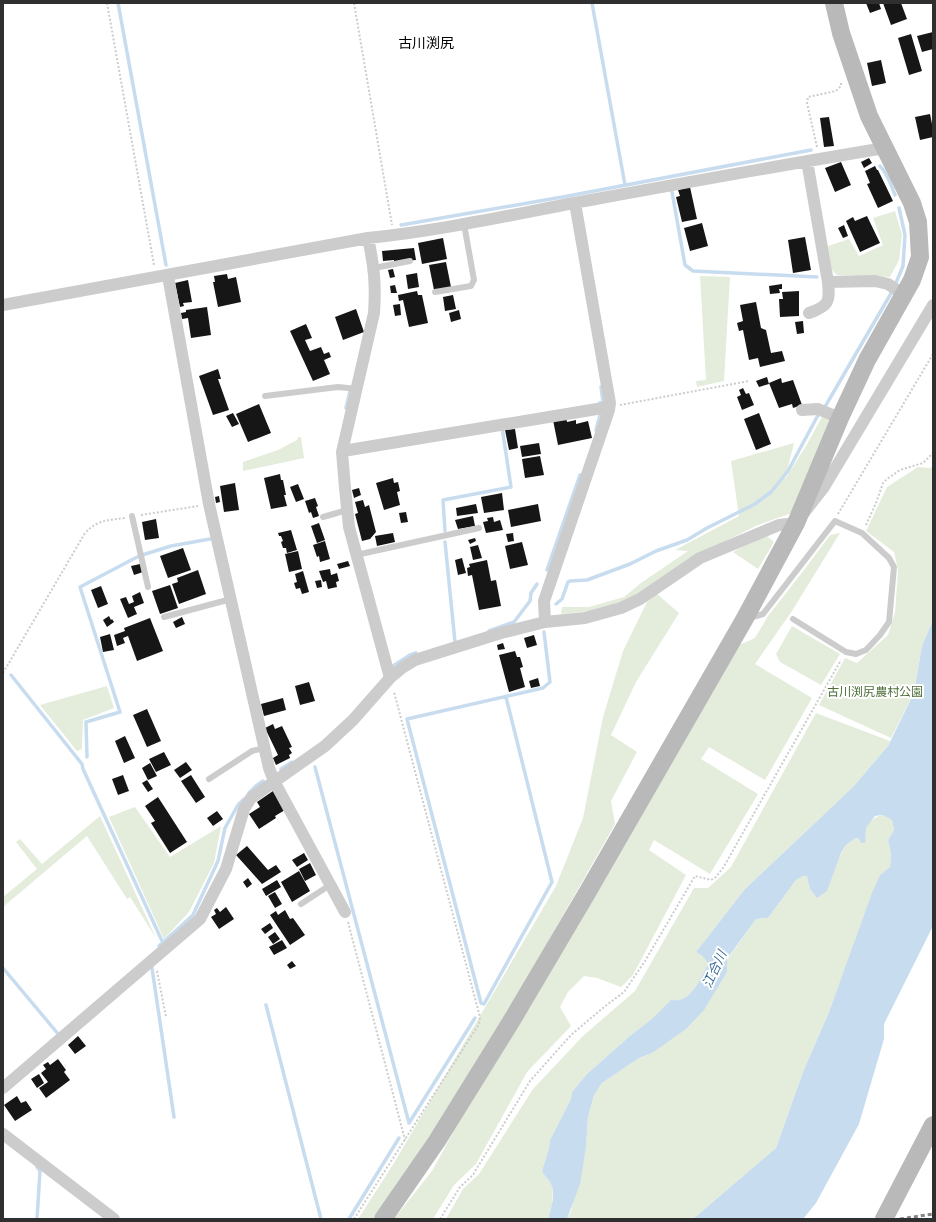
<svg xmlns="http://www.w3.org/2000/svg" width="936" height="1222" viewBox="0 0 936 1222" font-family="'Source Sans 3','Noto Sans JP',sans-serif">
  <style>
    .green { fill: #e4eddc }
    .water { fill: #c7dcee }
    .lines { fill: none; stroke-linecap: round; stroke-linejoin: round }
    .stream { stroke: #c7dcee; stroke-width: 3.5 }
    .building { fill: #161616 }
    .path { stroke: #ccc; stroke-width: 2; stroke-dasharray: 2 2; stroke-linecap: butt }
    .lane { stroke: #ccc; stroke-width: 6 }
    .street { stroke: #ccc; stroke-width: 12 }
    .secondary { stroke: #b9b9b9; stroke-width: 18 }
    .rail { stroke: #848484; stroke-width: 3; stroke-dasharray: 4 3; stroke-linecap: butt }
    .labels { text-anchor: middle; stroke-width: 4; stroke-linejoin: round; paint-order: stroke }
    .park-label { font-size: 12px; fill: #4e6e39; stroke: #fff }
    .water-label { font-size: 13px; font-style: italic; fill: #376a96; stroke: #fff }
    .quarter-label { font-size: 14px; fill: #000; stroke: #fff }
  </style>
  <rect width="100%" height="100%" fill="#fff"/>
  <path class="green" d="M895 211 902 235 899 260 890 277 837 275 832 270 828 246 849 239 859 256 883 245 873 218Z
    M700 276 730 277 724 381 697 387 696 381 706 380Z
    M823 415 832 419 792 513 758 525 701 553 630 600 590 611 561 614 562 607H589L624 597 641 583 688 551 675 550 739 516 731 461 794 443 785 479 806 446Z
    M298 437H301L304 458 243 471V462L278 450 297 440Z
    M933 466V620L922 646 914 693 891 738 819 705 845 658 857 663 888 635 895 613 898 570 894 552 866 531 887 487 918 467 930 468Z
    M840 533 792 611 755 664 812 698 765 780 709 747 701 759 758 794 710 874 654 840 649 850 686 875 633 975 621 987 597 978 584 976 568 992 560 1007 571 1026 527 1072 476 1164 454 1185 433 1219H394L432 1171 460 1120 739 645 755 638 768 616 804 570 830 535Z
    M765 534 774 542 758 569 733 552Z
    M657 594 679 613 636 682 611 735 637 752 611 801 615 824 474 1072 373 1219H358L394 1163 556 886 583 818 603 717 623 651 647 602Z
    M792 626 840 654 821 685 780 662 776 654Z
    M107 686 114 708 83 720 82 749 77 751 40 705Z
    M816 713 890 741 888 746 853 787 745 889 696 952C703 955 705 958 708 964 701 978 693 998 677 1001L631 1035 587 1074 572 1092 571 1099 550 1140 549 1148 542 1171 553 1186 552 1205 548 1219H446L463 1189 479 1174 533 1089 583 1036 635 991 694 888H708L731 867Z
    M135 807 170 857 221 826 214 863 189 912 164 939 109 817Z
    M882 815 892 820 894 830 888 840 891 854 890 867 880 875 829 1012 803 1072 776 1148 693 1219H567L571 1211 586 1147 588 1117 594 1095 602 1083 639 1058 652 1053 727 972V960L756 919 768 918 796 880 803 876H808L810 889 817 898 846 845 856 838 859 839 860 841C865 830 869 818 882 815Z
    M100 816 156 938 130 897 127 899 87 836 3 907V897L37 869 16 842 20 839 42 864Z"/>
  <path class="water" d="M933 620V926L884 1024V1039L859 1124 816 1203 803 1219H693L776 1148 803 1072 829 1012 872 893 880 875 890 867 891 854 888 840 894 830 892 820 882 815 875 816 866 828 865 843H861L859 839 856 838 846 845 841 853 827 891 817 898 810 889 807 876H803L796 880 768 918 756 919 727 959V972L704 1010 686 1029 652 1053 639 1058 602 1083 594 1095 588 1117 586 1147 580 1184 567 1219H548C551 1210 556 1192 551 1184 549 1179 545 1177 542 1171L549 1148 550 1140 571 1099 572 1092 587 1074 631 1035 652 1019 671 1000C691 1004 700 979 708 964 705 958 702 955 696 952L745 889 853 787 888 746 914 693 922 646Z"/>
  <g class="lines">
    <path class="stream" d="M118 3 166 265
      M592 3 625 185
      M880 166C888 174 891 185 895 195
      M672 192 685 265 693 271 817 277
      M401 225 568 196 811 150
      M600 403 603 402 601 387
      M346 408 350 391
      M596 430 601 411
      M445 531 443 500 511 487 502 427
      M445 542 455 642
      M547 570 580 475
      M556 604 562 599 568 582 570 581 587 580 630 564 656 551 687 540 707 528 755 504 771 492 788 471 817 417 826 405 893 290 903 266 905 235 899 208
      M489 631 514 622 530 601 531 593 537 584
      M393 666 410 655 416 653
      M11 675 82 764 83 769 163 943
      M506 697 552 882 484 1004 481 1003 407 719 543 688 550 682 544 632
      M87 757 86 722 120 712 80 587 139 556 171 546 210 539
      M315 767 409 1123
      M281 769 292 762
      M249 793 256 786 263 781
      M159 946 193 915 218 861 225 828 238 805 244 799
      M3 968 59 1035
      M152 968 174 1117
      M266 1005 321 1219
      M409 1123 475 1018
      M37 1167 40 1171 37 1219
      M349 1219 399 1138"/>
  </g>
  <path class="building" d="M866 3H879L881 9 870 13Z
    M883 3H901L907 19 891 25Z
    M933 32V49L922 52 917 36Z
    M911 34 922 71 909 75 898 38Z
    M881 60 886 83 872 86 867 63Z
    M930 114 933 129V137L920 140 915 117Z
    M829 117 834 146 824 147 820 118Z
    M869 158 872 163 864 168 861 162Z
    M841 162 851 185 835 192 825 168Z
    M875 166 877 170H878L893 201 878 208 867 184 870 183 865 171Z
    M690 187 697 219 682 222 676 197 680 196 678 190Z
    M867 216 880 243 860 252 846 221 853 217 855 221Z
    M702 223 708 246 690 251 684 228Z
    M844 225 848 236 843 238 838 228Z
    M805 237 811 270 793 273 788 240Z
    M443 238 447 259 422 264 418 243Z
    M414 248 416 260 394 262V260L383 261 382 251Z
    M446 262 451 287 434 290 429 265Z
    M393 269 395 277 390 278 388 270Z
    M417 273 419 287 408 289 406 275Z
    M227 274 228 279 236 277 241 302 218 307 213 282H215L214 276Z
    M188 280 192 302 183 303 184 306 180 307 175 283Z
    M782 284V289H779L780 293 770 294 769 286Z
    M395 285 397 293H391L390 286Z
    M417 291 418 295H422L428 323 409 327 403 300 399 301 398 295Z
    M799 291V316L780 317 779 299H783L782 292Z
    M453 295 456 309 445 311 443 297Z
    M756 302 761 328 766 330 771 353 782 351 785 361 760 367 758 358 749 360 743 330 739 331 737 323 743 321 740 305Z
    M400 304 401 315 395 316 393 305Z
    M207 307 211 335 191 338 188 318 182 319 181 313 186 312V310Z
    M356 309 364 332 343 340 335 317Z
    M459 310 461 319 451 322 449 313Z
    M803 321 804 333 797 334 795 322Z
    M306 324 312 338 305 340 310 351 321 347 324 354 329 352 331 357 324 360 330 374 313 381 290 331Z
    M218 369 221 379H218L229 410 213 415 199 376Z
    M767 377 769 384 759 387 756 381Z
    M781 378 782 383 793 380 802 405 793 408 792 404 779 408 769 383Z
    M743 388 746 394 749 393 754 405 742 410 737 397 741 395 739 390Z
    M259 404 271 433 248 442 236 414Z
    M233 413 239 424 232 427 226 416Z
    M759 413 771 444 756 450 744 419Z
    M566 417 567 422 576 420V424L588 421 592 438 558 445 553 420Z
    M515 429 518 448 509 450 505 430Z
    M539 443 541 454 522 457 520 446Z
    M540 456 544 475 525 478 522 459Z
    M280 474 281 480H283L286 495H284L287 506 271 509 264 478Z
    M393 478 394 483 398 482 400 491 397 492 400 505 384 510 376 483Z
    M235 483 239 510 224 512 220 486Z
    M298 484 304 499 296 502 290 487Z
    M359 488 361 495 354 498 352 490Z
    M502 493 504 510 484 513 481 497Z
    M219 496 220 502 216 503 215 497Z
    M315 498 318 506 316 507 319 516 313 518 311 512 309 513 305 501Z
    M363 500 365 507 369 505 376 532 370 539 362 541 355 514 358 513 355 502Z
    M476 504 478 513 457 516 456 508Z
    M538 504 541 521 511 527 508 510Z
    M406 512 408 522 401 523 399 513Z
    M473 516 475 526 458 529 455 520Z
    M493 517 494 522 500 520 503 530 486 533 483 522 488 521 487 518Z
    M156 519 159 538 145 540 142 522Z
    M319 523 325 540 317 543 311 526Z
    M291 530 297 550 287 553 286 548H283L281 542 283 541 281 536H279L278 533Z
    M393 533 395 542 377 546 375 536Z
    M513 533 514 541 508 542 506 534Z
    M475 538 476 541 470 544 468 540Z
    M325 541 330 559 320 562 319 556 317 557 313 545Z
    M522 542 528 565 510 569 505 546Z
    M478 545 482 558 473 560 470 547Z
    M183 548 191 570 168 578 160 556Z
    M298 551 302 569 289 572 285 554Z
    M462 558 466 573 458 575 455 560Z
    M487 560 491 581 496 580 501 606 479 610 472 575 468 576 467 568 470 567 469 564Z
    M348 561 350 566 339 569 337 564Z
    M140 564 143 572 134 575 131 566Z
    M330 569 331 575 337 573 339 581 336 582 337 587 328 589 326 581 323 582 319 571Z
    M198 570 206 594 179 604 172 584 178 582 177 578Z
    M303 571 309 592 302 594 300 588 296 589 294 583 297 582 295 574Z
    M321 580 322 587 317 588 315 581Z
    M170 585 178 608 160 614 152 591Z
    M101 586 108 604 98 608 91 590Z
    M140 592 144 603 134 607 137 614 128 618 120 599 126 597 129 604 134 602 132 596Z
    M109 616 111 620 112 619 114 622 107 627 103 620Z
    M182 617 185 624 176 628 173 622Z
    M150 618 163 651 137 661 128 636 123 638 125 643 117 646 114 635 125 631 124 628Z
    M110 634 114 650 103 652 100 637Z
    M534 635 537 645 527 648 524 638Z
    M503 643 505 649 498 650 497 645Z
    M515 651 517 657H520L523 667 520 668 525 687 509 692 499 655Z
    M538 678 540 686 531 688 529 681Z
    M309 682 315 701 300 705 295 686Z
    M283 698 286 710 264 716 261 704Z
    M147 709 161 741 147 747 133 715Z
    M273 724 275 729 282 726 292 747 289 748 292 753 289 755 290 758 276 765 273 758 278 755 265 728Z
    M125 736 135 758 124 763 115 741Z
    M164 752 171 765 156 772 149 759Z
    M186 762 192 770 180 778 174 770Z
    M150 763 157 776 148 780 142 768Z
    M123 775 129 791 118 795 112 779Z
    M191 775 205 797 196 803 181 781Z
    M147 780 153 789 148 792 142 783Z
    M273 791 285 810 275 816 276 818 259 829 249 814 260 807 257 802Z
    M158 797 187 842 170 853 151 823 155 821 145 806Z
    M217 811 223 819 213 826 207 818Z
    M247 846 268 870 276 865 281 872 262 884 236 855Z
    M304 853 308 860 297 867 292 860Z
    M310 863 316 875 305 881 299 869Z
    M299 871 310 891 292 902 281 882Z
    M248 878 252 884 247 888 243 882Z
    M277 880 281 887 266 896 262 889Z
    M275 892 282 904 275 908 268 896Z
    M226 907 234 919 219 929 211 917 216 914 214 910 217 908 220 912Z
    M285 910 290 919 293 918 305 935 290 945 270 915 276 911 278 915Z
    M270 923 273 928 265 934 261 929Z
    M275 932 280 939 273 944 268 937Z
    M282 940 287 948 274 955 269 947Z
    M292 961 296 966 290 969 287 965Z
    M78 1036 86 1046 75 1054 68 1045Z
    M58 1059 66 1070 64 1072 70 1080 46 1098 39 1088 48 1082 41 1073 46 1069 43 1065 48 1062 50 1065Z
    M39 1074 44 1083 37 1088 31 1079Z
    M17 1096 21 1103 26 1101 32 1110 15 1121 4 1105Z"/>
  <g class="lines">
    <path class="path" d="M107 3 154 265
      M354 3 392 225
      M817 147 807 103 808 97 836 91 841 86V83
      M620 405 749 381
      M838 514 933 354
      M141 515 198 506
      M866 525 876 503 883 483 887 479 900 470 923 463 933 453
      M3 673 85 533C97 520 108 520 125 518
      M348 922 405 1140
      M157 971 166 1017
      M354 1219 479 1024 480 1017 394 692
      M440 1219 460 1187 473 1175 477 1168 530 1081 571 1035 604 1007 624 992 645 961 695 876 711 880 716 877 723 868 841 660"/>
    <path class="lane" d="M374 268 410 261
      M435 292 471 286 474 280 464 224
      M265 396 338 387 357 389
      M132 516 148 587
      M323 517 347 510
      M356 555 479 528
      M164 617 231 599
      M749 618 763 614 835 521 862 533 889 558 894 567 889 622 880 635 866 650 856 654 846 652 793 619
      M209 779 252 751 264 748
      M301 904 330 885"/>
    <path class="street" d="M807 161 828 282 875 281 888 284 904 295
      M368 238C374 266 376 284 374 313L342 452 345 488 349 527 390 678
      M168 276 209 504 269 768 274 781 345 912
      M3 305 368 238C437 231 506 216 574 203 678 184 781 165 885 148
      M809 313C829 306 830 302 828 282
      M802 410 818 409 840 418
      M343 451 609 407
      M545 622 544 601 609 410 610 403 575 203
      M3 1088 200 919 226 869 244 809 251 798 325 746 353 720 390 678 402 668 415 660 501 633 545 622 585 618 621 608 640 599 700 558 779 525 796 523 824 487 933 305
      M3 1134 114 1219"/>
    <path class="secondary" d="M383 1219 437 1141 512 1020 587 893 744 620 796 523 840 418 867 360 912 280 920 257 918 222 912 203 869 116 841 33 834 3
      M884 1219 933 1125"/>
    <path class="rail" d="M900 1219 933 1214"/>
  </g>
  <g class="labels">
    <g class="park-label">
      <text x="875" y="696">古川渕尻農村公園</text>
    </g>
    <g class="water-label">
      <text transform="translate(714 969) rotate(-65)" y="5">江合川</text>
    </g>
    <g class="quarter-label">
      <text x="426" y="48">古川渕尻</text>
    </g>
  </g>
  <rect width="936" height="1222" fill="none" stroke="#2f2f2f" stroke-width="8"/>
</svg>
